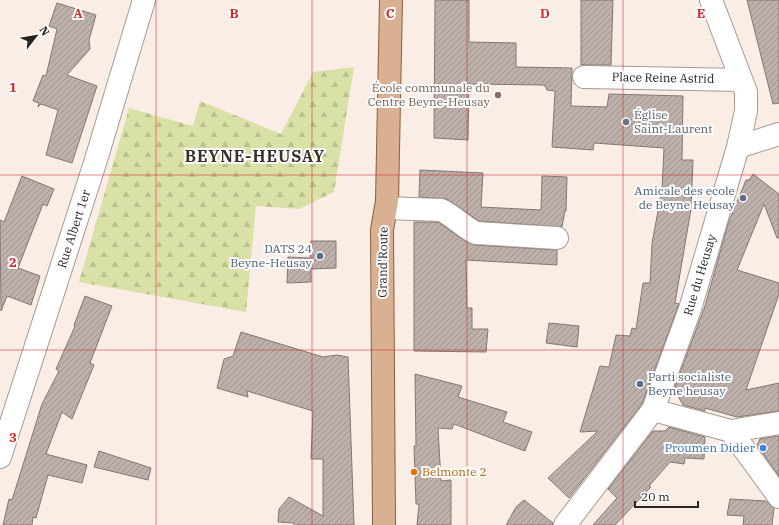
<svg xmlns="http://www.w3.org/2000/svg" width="779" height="525" viewBox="0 0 779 525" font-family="'IBM Plex Serif',serif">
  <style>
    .forest { fill: url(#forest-firs) }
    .building { fill: url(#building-hatch); stroke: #847773 }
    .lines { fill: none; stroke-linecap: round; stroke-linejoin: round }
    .minor-casing { stroke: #a69a93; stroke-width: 24 }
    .major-casing { stroke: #8c5d3b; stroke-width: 24 }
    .minor { stroke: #fff; stroke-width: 22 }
    .major { stroke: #dab092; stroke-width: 22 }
    .grid { fill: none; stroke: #d62828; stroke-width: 1; stroke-opacity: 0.55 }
    .education-dot { fill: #8d6e63; stroke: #fdfdfd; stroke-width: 1.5 }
    .worship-dot { fill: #6b7280; stroke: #fdfdfd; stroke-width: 1.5 }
    .service-dot { fill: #5c6f8a; stroke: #fdfdfd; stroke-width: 1.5 }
    .shop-dot { fill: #3f7fe0; stroke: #fdfdfd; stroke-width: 1.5 }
    .food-dot { fill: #e8710a; stroke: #fdfdfd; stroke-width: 1.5 }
    .labels { text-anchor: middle; stroke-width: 4; stroke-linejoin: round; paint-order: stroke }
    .street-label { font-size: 12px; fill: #292421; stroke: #fdfdfd }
    .education-label { font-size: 12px; fill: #785e54; stroke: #fdfdfd; text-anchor: end }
    .worship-label { font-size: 12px; fill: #5b616d; stroke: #fdfdfd; text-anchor: start }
    .service-label { font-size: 12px; fill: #4e5e75; stroke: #fdfdfd; text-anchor: end }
    .shop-label { font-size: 12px; fill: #366cbe; stroke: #fdfdfd; text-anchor: end }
    .food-label { font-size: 12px; fill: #c56008; stroke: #fdfdfd; text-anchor: start }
    .district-label { font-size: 16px; font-weight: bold; letter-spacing: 1px; fill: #39302a; stroke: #fdfdfd }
    .grid-label { font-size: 13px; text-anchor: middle; font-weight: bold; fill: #d62828; stroke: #fdfdfd; stroke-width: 4; stroke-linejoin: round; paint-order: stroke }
  </style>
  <defs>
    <pattern id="forest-firs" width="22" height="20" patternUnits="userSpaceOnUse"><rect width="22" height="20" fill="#dae1a7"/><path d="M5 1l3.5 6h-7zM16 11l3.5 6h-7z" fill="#bbc18f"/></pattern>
    <pattern id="building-hatch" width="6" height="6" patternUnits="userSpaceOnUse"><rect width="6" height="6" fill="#bdafaa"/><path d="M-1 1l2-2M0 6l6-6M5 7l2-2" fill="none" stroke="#a29692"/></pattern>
  </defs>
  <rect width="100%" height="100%" fill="#faede5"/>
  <path class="forest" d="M354 67 334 192 299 209 256 206 246 312 79 282 129 108 193 126 200 101 281 134 313 72Z"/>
  <path class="building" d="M435 0H469V42L516 43V67L572 68 571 106 607 107 609 94 683 96 682 160H693L691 209 675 303 679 304 642 404 569 498 548 478 598 431 580 432 600 366 609 367 616 335 630 336 632 328 636 329 643 283H650L652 243 662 190 664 148 594 143 593 150 552 147 555 91 547 90 546 87 543 85 469 84 468 140 434 138Z
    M581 0H613L611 65H581Z
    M747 0H779V103L773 104Z
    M57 3 96 15 89 40 90 49 67 75 97 86 72 163 46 155 58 110 41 104 38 107 39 103 33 101 43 75 46 76 57 29 49 26Z
    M420 170 483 173 481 207 541 210 542 176 567 177 566 211H565L562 227 479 221 447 199 419 197Z
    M753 174 779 194V238H777L764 204 737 270 779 283V294L746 390 779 383V411L737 417 705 408V411L683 405 674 389 705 306 728 224 746 180H749Z
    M22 176 54 189 47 206 43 204 18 268 40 276 31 305 7 296 1 311 0 220 4 222Z
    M414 222H438L465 241 475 245 557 250V265L466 260 467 308H472V329H488L486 352 414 351Z
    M311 241H336V268L311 269V282L287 283 288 257 310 258Z
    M85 296 112 306 90 363 94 365 72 419 62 412 46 454 87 465 82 483 48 475 36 518 33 517 32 525H3L9 499 12 500 42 404 59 371 56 369 75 326 74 325Z
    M549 323 579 326 577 347 546 343Z
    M241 332 323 357 337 355 348 357 354 525H294V523L278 522 279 509 289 497 323 516V459H311L313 411 247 391 248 397 217 388 224 359 233 356Z
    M415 374 462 386 458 397 507 412 503 422 532 432 525 451 454 424 452 429 438 428 441 481 451 480V525H417L419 504H416L414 446H416Z
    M669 427 705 437 704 459 685 458 684 464 670 462 649 486 651 487 615 525H593L617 498 608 489 653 431H665Z
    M779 436V476L757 445 760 439Z
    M99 451 151 468 148 480 94 467Z
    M730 499 766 501 774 508 772 525H743L744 516 727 515Z
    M524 500 553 523V525H506L516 507Z"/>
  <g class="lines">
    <defs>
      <path id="minor" d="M584 77 741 80
        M738 147 779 134
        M386 208 441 210C454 216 463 227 476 233L557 238
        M653 410 731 431 779 423
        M731 431 779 497
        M0 457 95 163 144 0
        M565 525 653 410 690 309 738 147 746 111V92L711 0"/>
      <path id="major" d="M384 525 382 230 387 201 391 0"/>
    </defs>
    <use href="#minor" class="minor-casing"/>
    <use href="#major" class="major-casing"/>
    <use href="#minor" class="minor"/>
    <use href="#major" class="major"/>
  </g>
  <path class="grid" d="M156 0V525M312 0V525M467 0V525M623 0V525M0 175H779M0 350H779"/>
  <circle class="education-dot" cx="498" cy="95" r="4"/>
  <circle class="worship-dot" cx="626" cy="122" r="4"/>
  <g class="service-dot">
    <circle cx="743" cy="198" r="4"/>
    <circle cx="320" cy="256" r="4"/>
    <circle cx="640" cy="384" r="4"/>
  </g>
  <circle class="shop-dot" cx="763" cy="448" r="4"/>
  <circle class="food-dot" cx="414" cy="472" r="4"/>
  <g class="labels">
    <g class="street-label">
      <text transform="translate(663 78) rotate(1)" y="4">Place Reine Astrid</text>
      <text transform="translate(74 229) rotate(-72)" y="4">Rue Albert 1er</text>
      <text transform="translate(383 262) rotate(-89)" y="4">Grand'Route</text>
      <text transform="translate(700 275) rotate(-73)" y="4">Rue du Heusay</text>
    </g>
    <g class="education-label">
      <text x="490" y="92">École communale du<tspan x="490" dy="14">Centre Beyne-Heusay</tspan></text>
    </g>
    <g class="worship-label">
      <text x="634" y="119">Église<tspan x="634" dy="14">Saint-Laurent</tspan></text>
    </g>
    <g class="service-label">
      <text x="735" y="195">Amicale des ecole<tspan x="735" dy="14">de Beyne Heusay</tspan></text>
      <text x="312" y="253">DATS 24<tspan x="312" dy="14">Beyne-Heusay</tspan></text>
      <text x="648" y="381" text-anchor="start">Parti socialiste<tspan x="648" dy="14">Beyne heusay</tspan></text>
    </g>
    <g class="shop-label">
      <text x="755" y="452">Proumen Didier</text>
    </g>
    <g class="food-label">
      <text x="422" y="476">Belmonte 2</text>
    </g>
    <g class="district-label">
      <text x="255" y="162">BEYNE-HEUSAY</text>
    </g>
  </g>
  <g class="grid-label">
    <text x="78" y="18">A</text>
    <text x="234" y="18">B</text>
    <text x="390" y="18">C</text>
    <text x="545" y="18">D</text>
    <text x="701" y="18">E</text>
    <text x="13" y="92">1</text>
    <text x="13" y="267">2</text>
    <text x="13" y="442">3</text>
  </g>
  <g transform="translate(36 36) rotate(59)" stroke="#fdfdfd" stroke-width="3" paint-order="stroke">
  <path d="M0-3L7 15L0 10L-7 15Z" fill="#292421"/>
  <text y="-6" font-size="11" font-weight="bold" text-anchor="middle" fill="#292421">N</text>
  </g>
  <path d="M635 501v6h63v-6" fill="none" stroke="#292421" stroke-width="2"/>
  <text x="641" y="501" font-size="12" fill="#292421" stroke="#fdfdfd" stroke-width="3" paint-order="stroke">20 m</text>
</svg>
